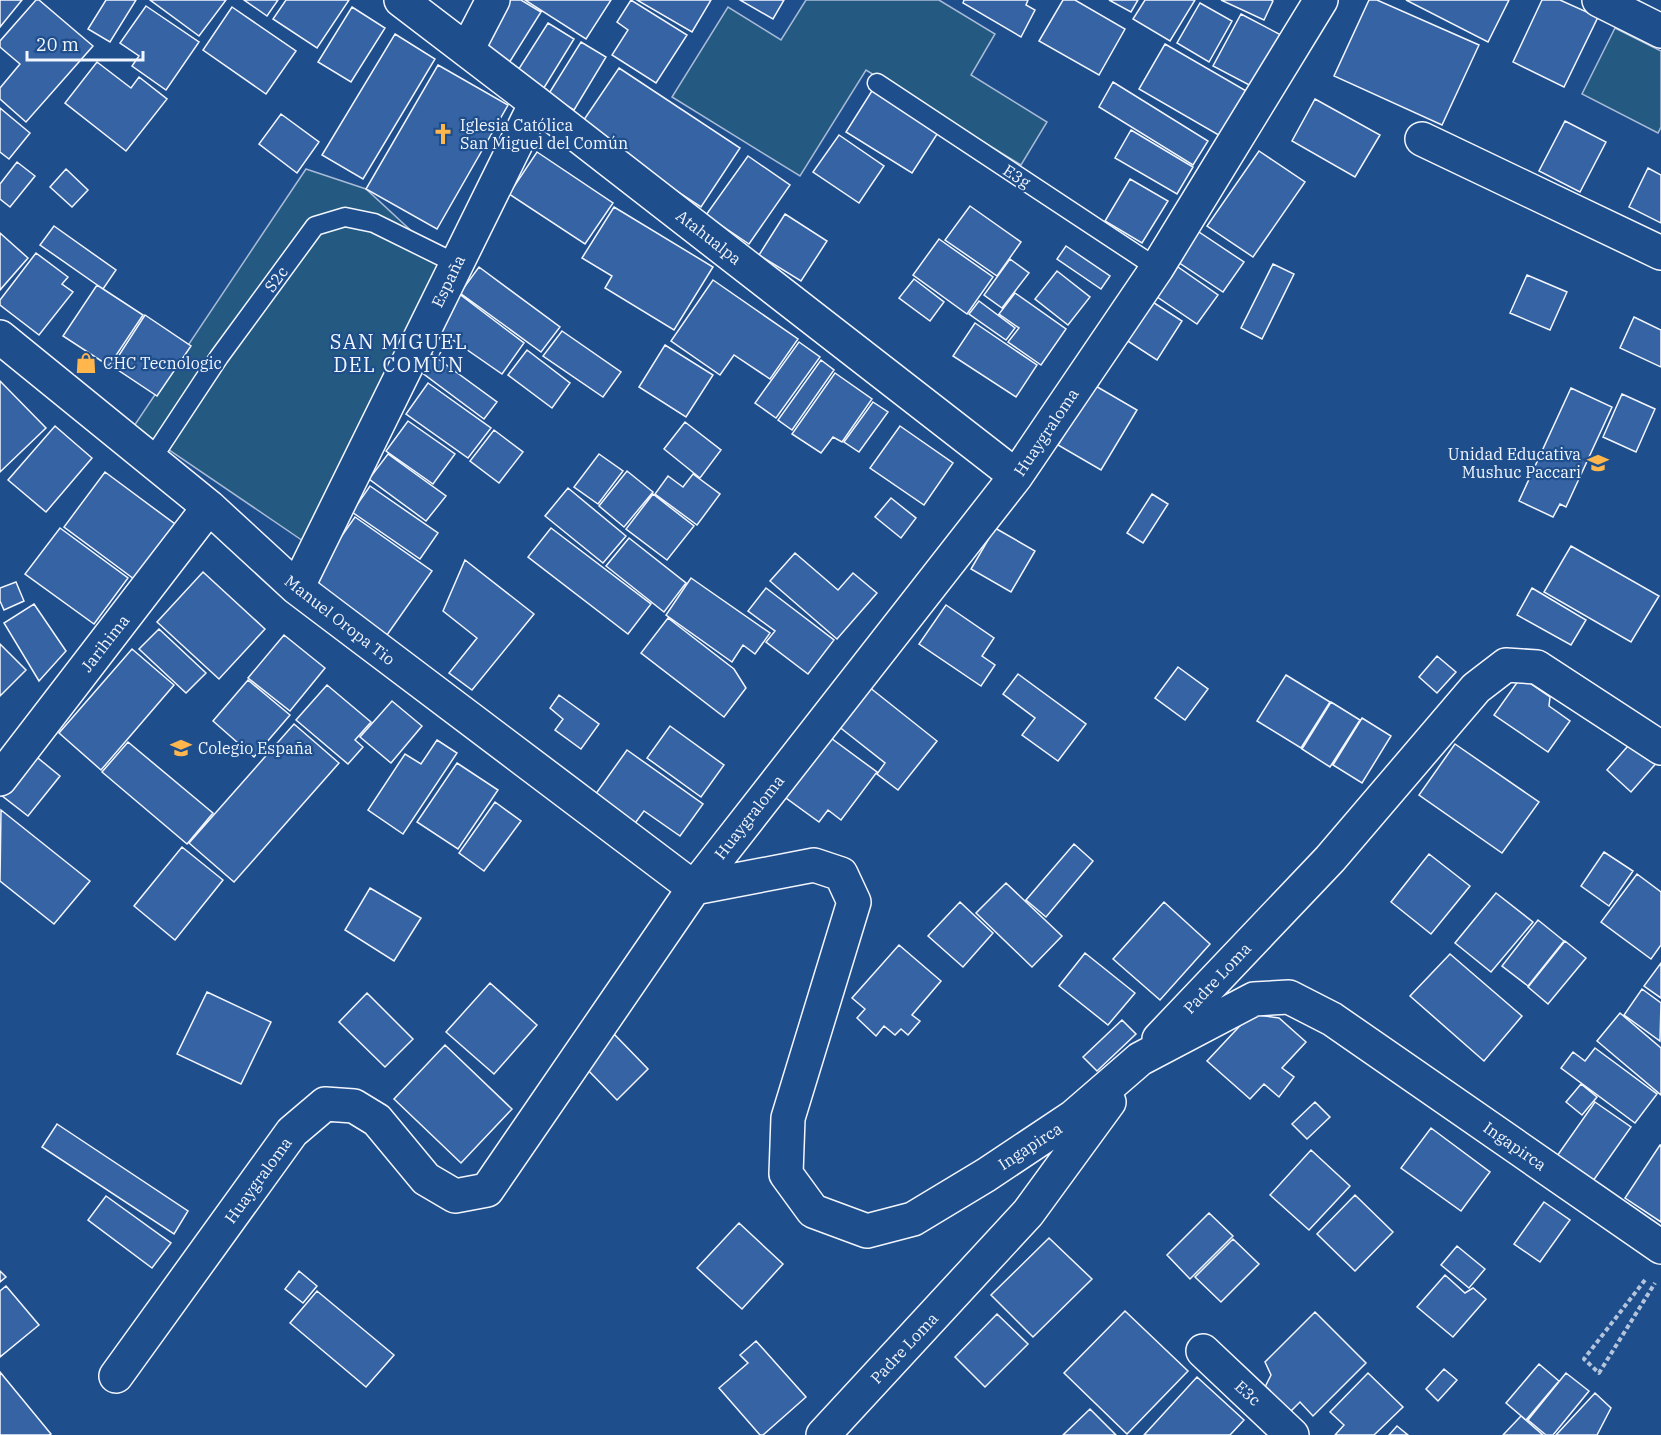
<svg xmlns="http://www.w3.org/2000/svg" width="1661" height="1435" viewBox="0 0 1661 1435" font-family="'IBM Plex Serif',serif">
  <style>
    .green { fill: #245a82; stroke: #a8bbd7; stroke-width: 1.5 }
    .building { fill: #3563a3; stroke: #f2f6ff; stroke-width: 1.5 }
    .lines { fill: none; stroke-linecap: round; stroke-linejoin: round }
    .lane-casing { stroke: #f2f6ff; stroke-width: 21 }
    .street-casing { stroke: #f2f6ff; stroke-width: 36 }
    .path { stroke: #b3c4dc; stroke-width: 4; stroke-dasharray: 4.5 3; stroke-linecap: butt }
    .lane { stroke: #1f4e8c; stroke-width: 18 }
    .street { stroke: #1f4e8c; stroke-width: 33 }
    .labels { text-anchor: middle; stroke-width: 4.5; stroke-linejoin: round; paint-order: stroke }
    .poi-label { font-size: 16px; fill: #f2f6ff; stroke: #1f4e8c; text-anchor: start }
    .street-label { font-size: 16px; fill: #f2f6ff; stroke: #1f4e8c }
    .quarter-label { font-size: 20px; letter-spacing: 1.5px; fill: #f2f6ff; stroke: #1f4e8c }
  </style>
  <rect width="100%" height="100%" fill="#1f4e8c"/>
  <path class="green" d="M806 0H939L995 34 971 75 1047 122 1021 165 866 70 800 176 672 97 728 7 781 40Z
    M1615 28 1661 51V127L1658 133 1582 94Z
    M306 169 366 189 445 262 306 543 134 426Z"/>
  <path class="building" d="M0 0H22L0 27Z
    M36 0H39L93 46 26 122 0 99V88L20 64 0 47V41Z
    M106 0H136L110 42 88 29Z
    M150 0H226L199 36Z
    M244 0H278L267 16Z
    M286 0H349L317 48 273 19Z
    M509 0H521L541 12 509 63 481 46Z
    M525 0H611L586 39Z
    M631 0 687 35 656 83 612 55 628 30 617 22Z
    M637 0H711L692 32Z
    M740 0H784L773 19Z
    M964 0H1028L1026 5 1035 10 1021 37 963 3Z
    M1063 0H1075L1125 29 1099 75 1039 41Z
    M1109 0H1138L1131 12Z
    M1145 0H1195L1170 41 1133 19Z
    M1221 0H1271L1273 1 1264 20Z
    M1369 0H1377L1479 45 1442 125 1334 76Z
    M1406 0H1509L1488 42Z
    M1542 0H1560L1598 17 1564 87 1513 62Z
    M1200 3 1232 21 1209 62 1177 43Z
    M146 6 199 42 166 90 132 66 139 56 120 43Z
    M232 7 296 51 266 94 203 50Z
    M352 7 385 28 351 82 318 62Z
    M1241 14 1281 35 1253 87 1213 66Z
    M548 23 574 39 542 91 515 75Z
    M395 34 435 59 363 179 322 155Z
    M581 42 606 57 574 110 548 95Z
    M1165 44 1248 92 1222 137 1139 89Z
    M97 62 131 88 139 77 167 99 126 151 65 103Z
    M438 65 508 105 437 229 366 189Z
    M619 68 740 148 701 207 579 127Z
    M1113 82 1208 141 1193 165 1099 107Z
    M875 86 941 128 912 173 846 132Z
    M1315 99 1380 135 1355 177 1292 141Z
    M0 108 30 133 9 159 0 152Z
    M281 114 319 142 297 173 259 144Z
    M1565 121 1606 142 1580 192 1539 171Z
    M1131 130 1193 167 1177 194 1115 158Z
    M839 135 884 166 859 203 813 172Z
    M1259 151 1305 182 1253 257 1207 226Z
    M537 152 613 203 585 244 509 194Z
    M748 156 790 185 749 244 706 215Z
    M17 162 35 176 10 207 0 199V184Z
    M1648 168 1661 175V223L1629 207Z
    M66 169 88 190 72 207 50 187Z
    M1130 179 1168 201 1142 243 1105 221Z
    M970 206 1021 242 997 276 945 240Z
    M614 207 713 267 674 330 605 288 612 276 582 258Z
    M785 214 827 241 801 281 759 255Z
    M54 226 116 270 103 289 40 245Z
    M1193 228 1244 262 1223 292 1172 258Z
    M0 233 28 258 0 290Z
    M939 239 993 277 967 314 913 275Z
    M1066 246 1110 276 1101 289 1057 259Z
    M36 253 68 277 62 284 73 292 39 335 0 305V300Z
    M1010 259 1029 273 1002 308 984 295Z
    M1168 260 1218 295 1197 324 1147 290Z
    M1273 264 1294 274 1262 339 1241 328Z
    M479 267 560 327 541 352 460 293Z
    M1057 271 1090 297 1068 325 1035 299Z
    M1527 275 1567 292 1550 330 1510 313Z
    M914 279 944 302 930 321 899 298Z
    M713 280 798 339 770 379 734 355 720 375 671 341Z
    M97 285 143 315 109 366 63 336Z
    M458 293 524 343 502 374 440 331Z
    M1015 293 1066 329 1041 365 1008 342 1019 328 999 314Z
    M1145 297 1182 321 1157 360 1120 336Z
    M979 301 1015 328 1006 340 969 314Z
    M145 315 191 346 157 396 112 366Z
    M1634 317 1661 330V367L1620 348Z
    M975 323 1037 365 1016 397 953 356Z
    M562 331 621 372 603 397 543 356Z
    M799 342 820 357 776 418 755 403Z
    M665 345 713 375 686 417 639 387Z
    M527 350 570 383 552 408 508 375Z
    M430 353 497 402 484 419 417 369Z
    M821 360 834 370 792 430 778 420Z
    M835 373 872 399 842 442 833 437 821 453 792 434Z
    M0 381 46 428 0 472Z
    M428 383 491 428 468 458 406 414Z
    M1094 385 1137 410 1101 470 1058 445Z
    M1571 388 1612 407 1566 507 1560 504 1553 517 1519 501Z
    M1622 394 1655 409 1636 452 1603 437Z
    M873 402 888 412 859 452 844 442Z
    M408 421 455 454 433 484 386 451Z
    M685 422 721 450 700 478 664 449Z
    M55 426 92 458 46 512 8 480Z
    M900 426 953 463 924 505 870 468Z
    M494 430 523 452 499 483 470 461Z
    M388 454 446 496 426 521 369 479Z
    M599 454 623 471 598 504 574 487Z
    M627 471 653 492 624 527 599 506Z
    M105 472 175 524 134 579 64 527Z
    M693 474 720 494 697 525 655 494 668 476 683 487Z
    M370 486 438 533 420 559 352 512Z
    M568 488 626 536 603 563 545 516Z
    M653 494 694 526 667 560 626 529Z
    M1152 494 1168 504 1143 543 1127 533Z
    M891 498 916 518 901 538 875 517Z
    M355 517 432 571 387 635 310 581Z
    M60 528 128 578 94 624 25 574Z
    M551 528 651 604 628 634 528 557Z
    M995 528 1035 551 1011 592 971 569Z
    M629 538 686 583 664 612 606 566Z
    M1571 546 1659 596 1631 642 1544 592Z
    M795 553 838 590 853 573 877 593 837 639 770 581Z
    M465 560 534 614 472 690 449 673 477 638 443 611Z
    M203 572 265 629 219 679 157 622Z
    M691 578 770 633 755 654 743 645 732 662 666 615Z
    M16 582 24 601 4 610 0 601V588Z
    M766 588 834 640 808 674 766 642 775 631 748 611Z
    M1532 588 1586 620 1571 645 1517 615Z
    M34 604 66 651 39 681 4 623Z
    M946 605 994 638 982 656 995 665 981 686 919 644Z
    M668 618 734 669 746 688 724 717 641 653Z
    M159 629 206 673 186 693 139 649Z
    M284 635 325 668 290 711 248 678Z
    M0 644 26 670 0 696Z
    M132 649 174 685 101 770 59 733Z
    M1437 656 1456 672 1437 693 1419 677Z
    M1178 667 1208 689 1185 720 1155 698Z
    M1018 674 1086 724 1058 761 1022 735 1035 718 1003 694Z
    M1286 675 1330 702 1301 748 1257 721Z
    M1521 677 1550 697 1549 706 1570 721 1548 752 1494 715Z
    M248 680 290 715 254 757 213 721Z
    M864 683 937 741 898 790 877 774 885 763 833 722Z
    M327 685 371 722 355 740 363 747 348 764 296 720Z
    M559 695 599 724 581 749 555 730 563 719 550 708Z
    M392 701 422 726 391 763 360 737Z
    M1331 702 1360 720 1330 767 1302 749Z
    M1362 718 1391 736 1362 783 1333 765Z
    M294 724 339 763 234 882 189 843Z
    M670 726 724 765 701 797 647 758Z
    M820 730 877 772 841 820 828 810 819 822 775 790Z
    M1634 739 1659 760 1631 792 1607 770Z
    M437 740 457 753 403 834 368 810 405 754 421 764Z
    M128 742 213 813 187 844 102 772Z
    M1455 744 1539 802 1502 853 1419 795Z
    M627 750 703 804 680 836 644 811 630 830 590 802Z
    M33 754 60 776 28 816 1 795Z
    M457 763 498 790 458 849 417 822Z
    M495 802 521 821 484 871 459 853Z
    M1 810 90 881 54 924 0 881Z
    M1074 844 1093 861 1046 917 1026 900Z
    M182 847 223 880 175 940 134 906Z
    M1604 852 1633 871 1609 906 1581 886Z
    M1429 854 1470 886 1431 934 1391 902Z
    M1637 874 1661 892V945L1651 959 1601 922Z
    M1006 883 1062 936 1032 967 976 913Z
    M370 888 421 918 394 961 345 930Z
    M1496 893 1533 922 1491 972 1455 943Z
    M960 902 993 933 963 967 928 936Z
    M1164 902 1210 944 1160 1000 1113 959Z
    M1538 920 1564 941 1528 986 1502 966Z
    M1565 941 1586 958 1548 1004 1528 987Z
    M899 945 941 981 912 1015 920 1021 908 1035 901 1029 895 1035 884 1026 876 1036 857 1018 865 1009 852 998Z
    M1085 953 1135 993 1108 1025 1059 986Z
    M1450 954 1522 1016 1484 1061 1410 996Z
    M1661 963V998L1644 986Z
    M490 983 537 1025 494 1074 446 1032Z
    M1642 989 1661 1003 1660 1041 1624 1015Z
    M207 992 271 1022 241 1084 177 1054Z
    M367 993 413 1039 385 1067 339 1022Z
    M1620 1013 1661 1048V1095L1597 1041Z
    M1251 1014 1279 1018 1306 1042 1282 1068 1294 1077 1279 1097 1264 1084 1250 1099 1207 1061Z
    M1122 1020 1136 1034 1097 1071 1083 1057Z
    M614 1034 648 1069 617 1100 583 1065Z
    M445 1045 512 1109 461 1163 394 1099Z
    M1595 1048 1657 1094 1635 1123 1561 1068 1573 1052 1585 1061Z
    M1581 1084 1597 1097 1582 1115 1566 1102Z
    M1315 1102 1330 1117 1307 1139 1292 1124Z
    M1595 1102 1631 1127 1593 1181 1557 1156Z
    M57 1124 188 1211 174 1234 42 1147Z
    M1431 1128 1490 1172 1461 1211 1401 1168Z
    M1660 1145H1661V1222L1625 1198Z
    M1311 1150 1350 1186 1309 1230 1270 1195Z
    M1355 1195 1393 1232 1355 1271 1317 1234Z
    M106 1196 171 1243 152 1268 88 1220Z
    M1544 1202 1570 1220 1540 1262 1514 1244Z
    M1209 1213 1233 1236 1190 1279 1167 1255Z
    M739 1223 783 1264 742 1309 697 1268Z
    M1049 1238 1092 1279 1033 1337 991 1295Z
    M1233 1239 1259 1264 1221 1302 1195 1277Z
    M1457 1246 1485 1269 1469 1288 1441 1265Z
    M0 1271 6 1277 0 1282Z
    M299 1271 317 1286 303 1303 285 1289Z
    M1445 1275 1465 1293 1473 1288 1486 1299 1453 1337 1417 1307Z
    M6 1286 39 1325 0 1357V1291Z
    M317 1291 394 1355 366 1387 290 1323Z
    M1125 1311 1188 1371 1127 1434 1064 1373Z
    M1315 1312 1366 1363 1313 1416 1300 1402 1288 1414 1264 1389 1271 1375 1265 1362Z
    M997 1314 1028 1344 985 1387 955 1357Z
    M756 1341 806 1397 763 1435H760L719 1388 748 1363 740 1355Z
    M1539 1364 1559 1381 1526 1420 1506 1403Z
    M1444 1369 1457 1380 1438 1401 1426 1389Z
    M0 1372 51 1434 49 1435H0Z
    M1368 1373 1403 1407 1374 1435H1335L1344 1425 1330 1412Z
    M1566 1373 1589 1391 1553 1435H1546L1528 1420Z
    M1197 1377 1244 1420 1230 1435H1144Z
    M1595 1393 1611 1408 1597 1435H1556Z
    M1090 1409 1116 1435H1063Z
    M1521 1416 1543 1435H1503Z
    M1397 1426 1408 1435H1389Z"/>
  <g class="lines">
    <defs>
      <path id="lane" d="M877 83 1157 268
        M151 460 219 357 315 226 345 217 374 223 457 264"/>
      <path id="street" d="M401 0 536 103 1016 476
        M1599 0 1661 31
        M467 50 493 0
        M1422 139 1661 253
        M0 337 209 507 297 588 694 888 814 865 841 874 854 902 788 1118 786 1174 813 1211 867 1231 913 1219 986 1175 1073 1117 1140 1059 1254 999 1289 997 1332 1019 1661 1247
        M297 588 536 103
        M0 779 209 507
        M1159 1039 1330 859 1476 688 1506 665 1537 667 1661 748
        M1203 1351 1292 1435
        M116 1376 292 1132 325 1104 354 1106 377 1120 426 1179 455 1196 487 1190 694 888 1016 476 1157 268 1321 0
        M823 1435 1028 1213 1109 1102"/>
    </defs>
    <use href="#lane" class="lane-casing"/>
    <use href="#street" class="street-casing"/>
    <path class="path" d="M1645 1280 1584 1359 1599 1373 1655 1283"/>
    <use href="#lane" class="lane"/>
    <use href="#street" class="street"/>
  </g>
  <defs>
    <symbol id="church-bare" viewBox="-9 -9 18 18"><path d="M-1.2-6h2.4v3.5h3.3v2.4h-3.3V6h-2.4V-.1h-3.3v-2.4h3.3Z" fill="#ffb74d" stroke="#1f4e8c" stroke-width="2.5" paint-order="stroke"/></symbol>
    <symbol id="shop-bare" viewBox="-9 -9 18 18"><path d="M-5-2.5h2.3a2.7 3.5 0 0 1 5.4 0H5L5.5 6h-11ZM-1.5-2.5h3a1.5 2.3 0 0 0-3 0Z" fill="#ffb74d" stroke="#1f4e8c" stroke-width="2.5" paint-order="stroke"/></symbol>
    <symbol id="university-bare" viewBox="-9 -9 18 18"><path d="M0-5L7-2L0 1L-7-2ZM-4 1L0 2.5L4 1V4Q0 6-4 4Z" fill="#ffb74d" stroke="#1f4e8c" stroke-width="2.5" paint-order="stroke"/></symbol>
  </defs>
  <g fill-rule="evenodd">
    <use href="#church-bare" x="428" y="119" width="30" height="30"/>
    <use href="#shop-bare" x="71" y="348" width="30" height="30"/>
    <use href="#university-bare" x="1583" y="448" width="30" height="30"/>
    <use href="#university-bare" x="166" y="733" width="30" height="30"/>
  </g>
  <g class="labels">
    <g class="poi-label">
      <text x="460" y="131">Iglesia Católica<tspan x="460" dy="18">San Miguel del Común</tspan></text>
      <text x="103" y="369">CHC Tecnologic</text>
      <text x="1581" y="460" text-anchor="end">Unidad Educativa<tspan x="1581" dy="18">Mushuc Paccari</tspan></text>
      <text x="198" y="754">Colegio España</text>
    </g>
    <g class="street-label">
      <text transform="translate(1017 176) rotate(33)" y="6">E3g</text>
      <text transform="translate(709 237) rotate(38)" y="6">Atahualpa</text>
      <text transform="translate(276 279) rotate(-54)" y="6">S2c</text>
      <text transform="translate(448 281) rotate(-64)" y="6">España</text>
      <text transform="translate(1046 432) rotate(-56)" y="6">Huaygraloma</text>
      <text transform="translate(340 620) rotate(38)" y="6">Manuel Oropa Tio</text>
      <text transform="translate(105 643) rotate(-52)" y="6">Jarihima</text>
      <text transform="translate(749 817) rotate(-52)" y="6">Huaygraloma</text>
      <text transform="translate(1217 978) rotate(-47)" y="6">Padre Loma</text>
      <text transform="translate(1030 1146) rotate(-33)" y="6">Ingapirca</text>
      <text transform="translate(1515 1146) rotate(35)" y="6">Ingapirca</text>
      <text transform="translate(258 1180) rotate(-54)" y="6">Huaygraloma</text>
      <text transform="translate(904 1348) rotate(-47)" y="6">Padre Loma</text>
      <text transform="translate(1248 1393) rotate(43)" y="6">E3c</text>
    </g>
    <g class="quarter-label">
      <text x="399" y="349">SAN MIGUEL<tspan x="399" dy="23">DEL COMÚN</tspan></text>
    </g>
  </g>
  <path d="M27 51v9h116v-9" fill="none" stroke="#f2f6ff" stroke-width="3"/>
  <text x="36" y="51" font-size="18" fill="#f2f6ff" stroke="#1f4e8c" stroke-width="4.5" paint-order="stroke">20 m</text>
</svg>
